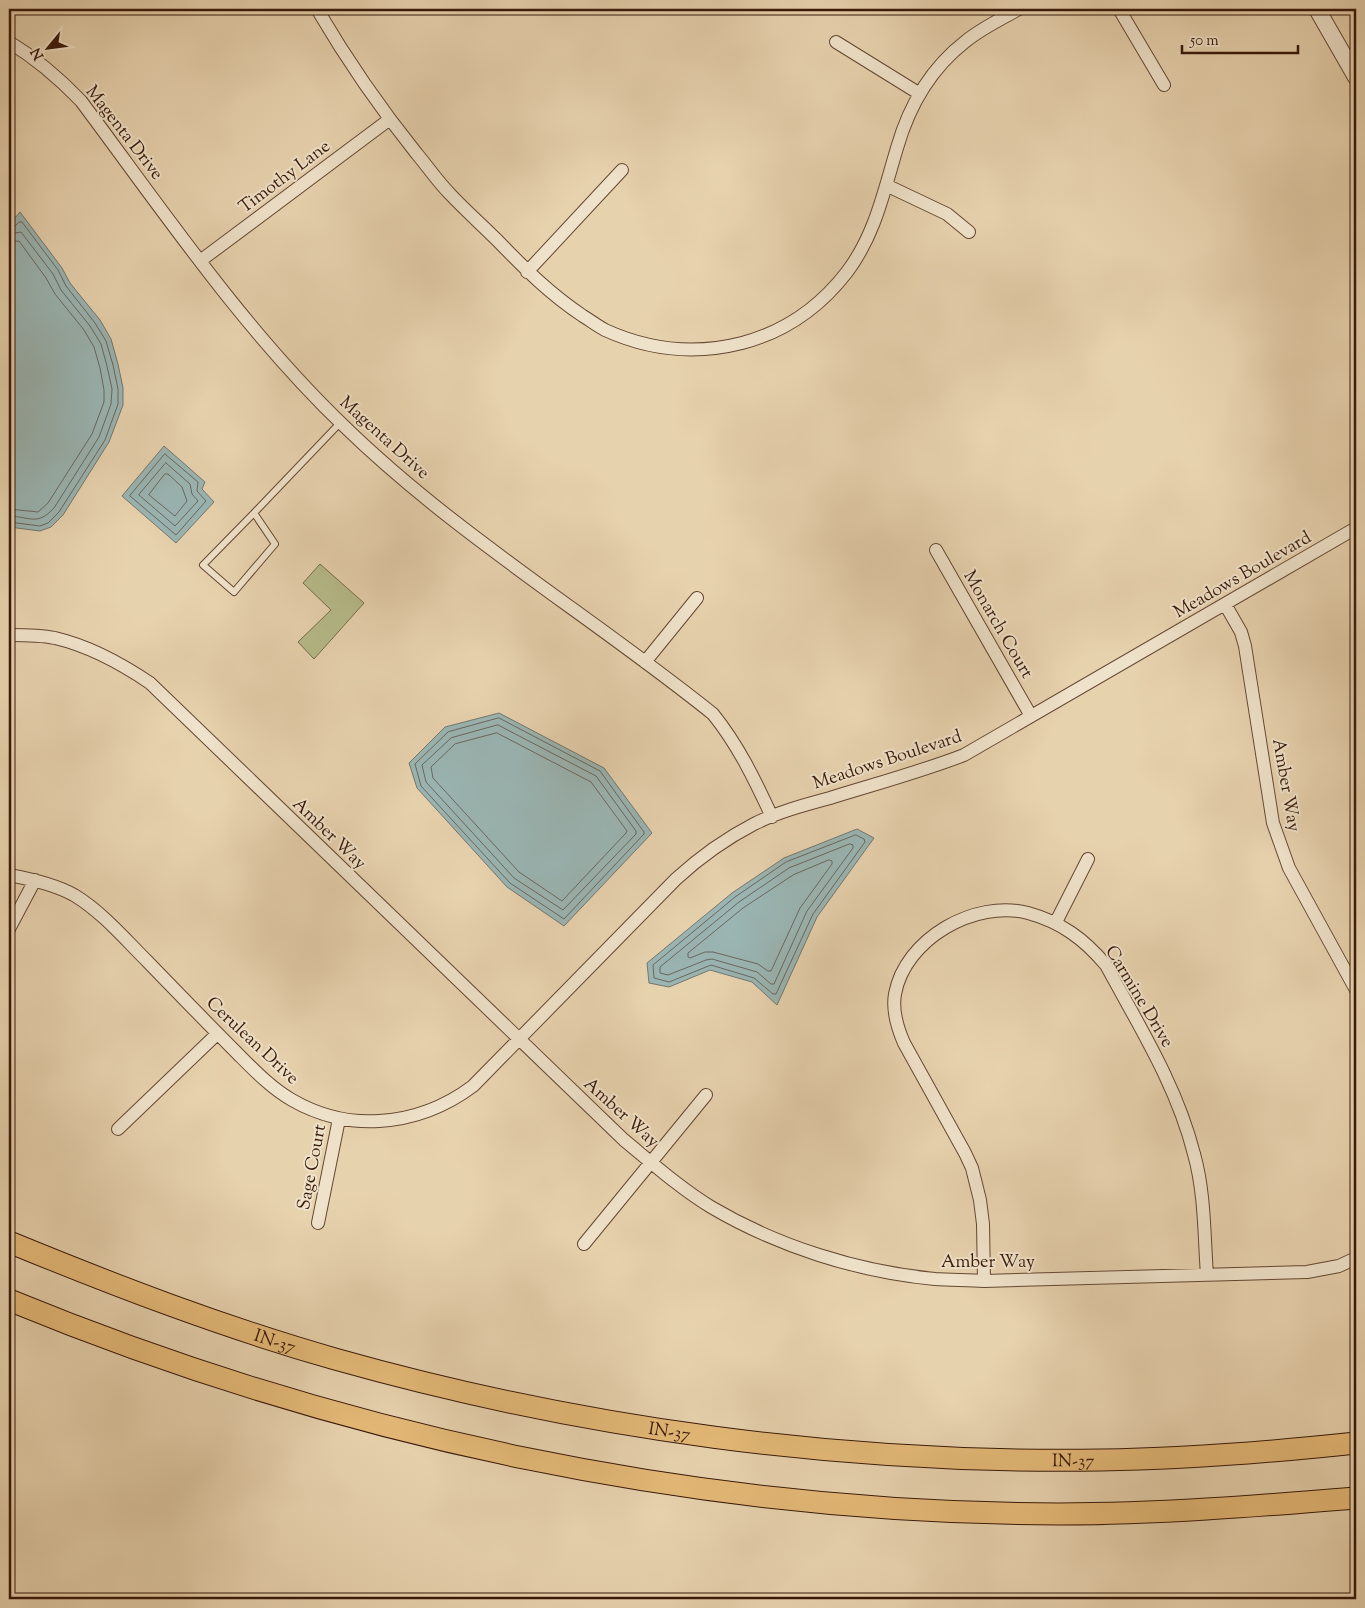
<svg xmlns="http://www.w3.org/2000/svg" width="1365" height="1608" viewBox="0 0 1365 1608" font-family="'Sorts Mill Goudy',serif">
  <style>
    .green { fill: #b6bb8a; stroke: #786a4a }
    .water { fill: #9ab5b3; stroke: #73776f }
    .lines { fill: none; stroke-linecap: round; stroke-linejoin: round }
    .shore { stroke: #6a675e; stroke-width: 1 }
    .service-casing { stroke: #644732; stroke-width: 8 }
    .minor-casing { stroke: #644732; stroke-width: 14 }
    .tertiary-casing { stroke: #644732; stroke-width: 18 }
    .trunk-casing { stroke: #391909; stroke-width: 23 }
    .service { stroke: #efe2ca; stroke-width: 6 }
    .minor { stroke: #efe2ca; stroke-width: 12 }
    .tertiary { stroke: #efe2ca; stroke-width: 16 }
    .trunk { stroke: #e4b977; stroke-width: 21 }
    .labels { text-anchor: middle; stroke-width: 4; stroke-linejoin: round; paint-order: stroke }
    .street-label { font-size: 18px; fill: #391909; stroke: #efe2ca }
  </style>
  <rect width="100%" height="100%" fill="#e7d2ae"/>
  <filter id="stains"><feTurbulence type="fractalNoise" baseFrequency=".004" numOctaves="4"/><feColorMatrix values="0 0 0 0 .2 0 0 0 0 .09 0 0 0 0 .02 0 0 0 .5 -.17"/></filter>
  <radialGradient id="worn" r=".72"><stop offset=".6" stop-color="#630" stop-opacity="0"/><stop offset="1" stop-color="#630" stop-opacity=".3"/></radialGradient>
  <path class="green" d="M320 564 364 603 314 659 298 642 331 610 303 583Z"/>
  <path class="water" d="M20 212 62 268 70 283 100 320 111 339 118 364 123 388V405L109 442 63 515 51 527 40 531 9 527V225Z
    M164 446 205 482 202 489 214 502 176 543 122 496Z
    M499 713 604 768 652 833 564 926 507 887 417 788 409 763 445 727Z
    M857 829 874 838 817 917 777 1005 752 982 710 970 669 987 649 983 647 963 732 893 784 858Z"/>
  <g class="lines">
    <path class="shore" d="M9 228 14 227 19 222H22L58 270 66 286 95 323 106 341 113 365 118 389V404L105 440 59 512 48 523 40 526 9 522
      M9 234 21 232 53 274 61 290 90 326 101 344 107 366 112 389 111 404 99 437 54 508C37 526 31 517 9 516
      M9 242 19 241 46 278 55 294 84 330 94 347 100 368 104 390V402L92 434 48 503 38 512 9 509
      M165 454 198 482 197 491 206 501 176 535 130 496Z
      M166 463 190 484 192 494 198 501 175 526 139 495Z
      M165 474H168L182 487 187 501 175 516 149 495Z
      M499 718 600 771 644 832V834L564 919 510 883 421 786 415 764 448 732Z
      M498 725 596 776 636 831V834L563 910 514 878 426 782 422 765 451 738Z
      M497 733 591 782 627 831 626 833 562 901 519 872 433 778 431 767 455 744Z
      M856 835 864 839 865 842 813 914 776 994H773L754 978 711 965 669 982 654 978 653 965 735 897 786 862Z
      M850 844 853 845V848L807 911 774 984H771L757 972 712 959 706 960 668 975 660 973V967L739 902 789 868Z
      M829 860 832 861V864L800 908 771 971H768L758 964 713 952H705L690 958 688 957V953L743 908 793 875Z"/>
    <defs>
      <path id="service" d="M254 513 203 565 234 592 275 544 254 513 340 423"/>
      <path id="minor" d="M317 9C347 60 380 108 417 154 428 167 438 182 450 194 465 210 482 225 498 241 525 269 550 294 583 316 591 321 598 326 605 330 649 350 695 355 742 343 784 332 820 307 847 272 875 235 884 191 897 148 909 106 931 68 966 41 982 28 1001 19 1019 9
        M1119 9 1164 85
        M9 42C37 59 58 77 81 101 164 212 243 329 344 426 456 535 591 616 713 714 738 745 755 780 772 817
        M836 42 920 94
        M888 186 947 214 969 232
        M200 261 390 119
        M527 272 622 170
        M936 550 1031 716
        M1225 604 1241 632 1245 646 1273 823 1289 868 1356 990
        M9 635C24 635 40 635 55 638 89 646 122 664 150 683L624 1140C652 1163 680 1188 711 1207 777 1246 858 1272 935 1279 951 1280 968 1280 984 1281L1307 1272 1339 1266 1356 1258
        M645 662 697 598
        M9 875C31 879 54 884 74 895 102 912 124 938 147 961 177 992 207 1023 237 1053 254 1070 271 1088 292 1100 318 1115 349 1123 379 1121 415 1119 445 1107 473 1086L676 879C700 857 725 839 754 824 778 812 804 805 830 798 875 784 920 772 964 755L1356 528
        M1056 922 1088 859
        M9 929 35 880
        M118 1129 217 1034
        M318 1223 339 1119
        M584 1244 706 1095
        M984 1281 983 1224 980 1200 972 1168 965 1153 904 1043C897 1027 892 1011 895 994 905 939 975 899 1028 913 1061 922 1084 939 1106 965 1139 1026 1177 1086 1194 1154 1205 1193 1204 1235 1207 1275"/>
      <path id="tertiary" d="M1317 9 1356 77"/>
      <g id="trunk">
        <path id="s1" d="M9 1242C116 1286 223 1327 335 1359 583 1429 843 1464 1101 1460 1186 1459 1271 1452 1356 1443"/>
        <path d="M9 1300C342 1437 699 1513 1059 1514 1159 1514 1257 1506 1356 1498"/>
      </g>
    </defs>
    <use href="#service" class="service-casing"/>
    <use href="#minor" class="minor-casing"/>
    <use href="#tertiary" class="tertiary-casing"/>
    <use href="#trunk" class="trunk-casing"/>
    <use href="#service" class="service"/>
    <use href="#minor" class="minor"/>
    <use href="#tertiary" class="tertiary"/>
    <use href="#trunk" class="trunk"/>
  </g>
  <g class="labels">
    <g class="street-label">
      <text transform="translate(125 132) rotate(52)" y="6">Magenta Drive</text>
      <text transform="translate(284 176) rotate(-37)" y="6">Timothy Lane</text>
      <text transform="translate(385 437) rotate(42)" y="6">Magenta Drive</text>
      <text transform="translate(1242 574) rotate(-30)" y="6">Meadows Boulevard</text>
      <text transform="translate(999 624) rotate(60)" y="6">Monarch Court</text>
      <text transform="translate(887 759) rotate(-18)" y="6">Meadows Boulevard</text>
      <text transform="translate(1287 785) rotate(80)" y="6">Amber Way</text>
      <text transform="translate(330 833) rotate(44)" y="6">Amber Way</text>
      <text transform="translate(1140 996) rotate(59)" y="6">Carmine Drive</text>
      <text transform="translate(253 1040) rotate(43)" y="6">Cerulean Drive</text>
      <text transform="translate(622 1112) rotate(42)" y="6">Amber Way</text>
      <text transform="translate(311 1167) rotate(-79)" y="6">Sage Court</text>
      <text x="988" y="1267">Amber Way</text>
      <text dy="6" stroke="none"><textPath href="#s1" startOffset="284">IN-37</textPath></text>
      <text dy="6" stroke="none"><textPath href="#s1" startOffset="689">IN-37</textPath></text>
      <text dy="6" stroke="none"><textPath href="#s1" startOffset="1094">IN-37</textPath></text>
    </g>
  </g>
  <rect width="1365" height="1608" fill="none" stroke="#e7d2ae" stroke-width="30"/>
  <rect x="10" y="10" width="1345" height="1588" fill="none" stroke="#391909" stroke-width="2.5"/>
  <rect x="15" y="15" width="1335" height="1578" fill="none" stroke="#391909"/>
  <g transform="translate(48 48) rotate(241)" stroke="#efe2ca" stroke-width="4" paint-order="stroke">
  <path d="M0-4L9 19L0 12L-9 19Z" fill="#391909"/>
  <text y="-8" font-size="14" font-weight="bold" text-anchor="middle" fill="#391909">N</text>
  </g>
  <path d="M1182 45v8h116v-8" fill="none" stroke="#391909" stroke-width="2.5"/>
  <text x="1190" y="45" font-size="15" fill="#391909" stroke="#efe2ca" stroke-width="4" paint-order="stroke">50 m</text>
  <rect width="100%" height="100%" filter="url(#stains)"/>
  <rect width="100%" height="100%" fill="url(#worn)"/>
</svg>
